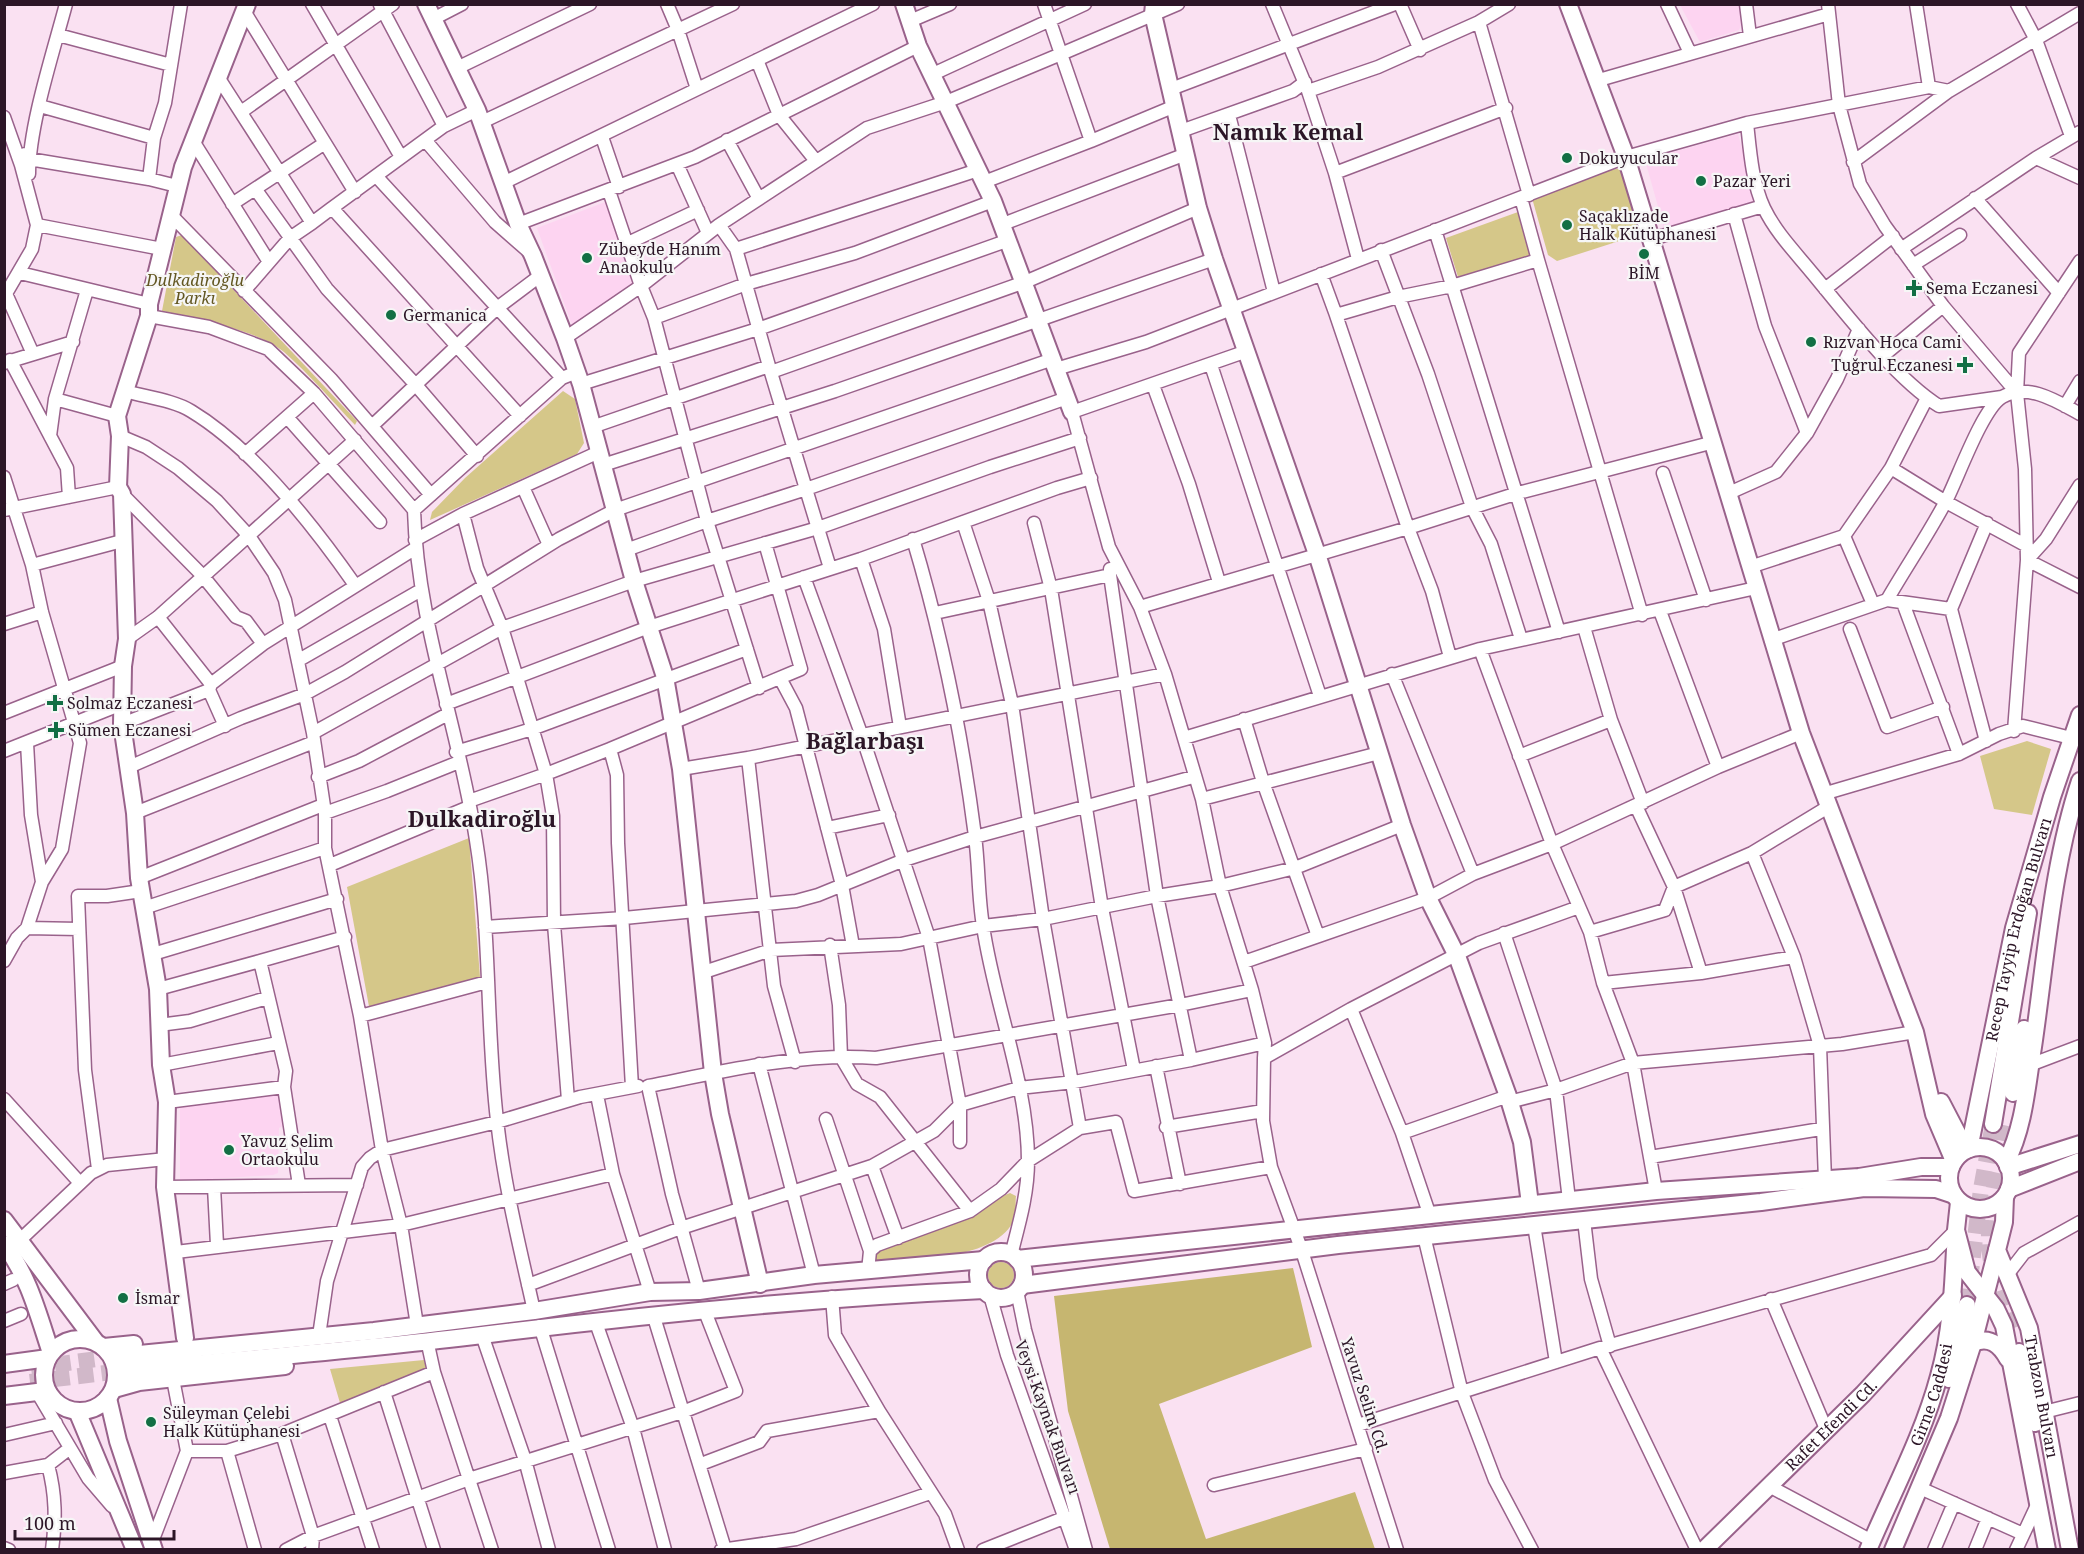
<svg xmlns="http://www.w3.org/2000/svg" width="2084" height="1554" viewBox="0 0 2084 1554" font-family="'Noto Serif',serif">
  <style>
    .built { fill: #fdd4f1 }
    .green { fill: #d5c789 }
    .forest { fill: #c6b670 }
    .lines { fill: none; stroke-linecap: round; stroke-linejoin: round }
    .secondary-tunnel { stroke: #d1b8c9; stroke-width: 16; stroke-dasharray: 16 8; stroke-linecap: butt }
    .street-casing { stroke: #99628b; stroke-width: 15 }
    .secondary-casing { stroke: #99628b; stroke-width: 20 }
    .street { stroke: #fff; stroke-width: 12 }
    .secondary { stroke: #fff; stroke-width: 16 }
    .poi-dot { fill: #126f44; stroke: #f6f6f6; stroke-width: 2 }
    .labels { text-anchor: middle; stroke-width: 4.5; stroke-linejoin: round; paint-order: stroke }
    .poi-label { font-size: 16px; fill: #2c1627; stroke: #f6f6f6; text-anchor: start }
    .park-label { font-size: 16px; font-style: italic; fill: #635722; stroke: #f6f6f6 }
    .street-label { font-size: 16px; fill: #2c1627; stroke: #f6f6f6 }
    .district-label { font-size: 22px; font-weight: bold; fill: #2c1627; stroke: #f6f6f6 }
  </style>
  <rect width="100%" height="100%" fill="#fae1f2"/>
  <path class="built" d="M1680 5H1739L1742 23 1739 30 1700 42Z
    M1738 134 1757 202 1664 228 1645 160Z
    M608 201 635 287 572 325 537 228Z
    M283 1089 287 1124 279 1128 278 1173 273 1175 180 1181V1104Z"/>
  <path class="green" d="M1622 168 1641 234 1557 261 1548 255 1532 198 1599 172Z
    M1518 212 1532 256 1458 277 1446 238Z
    M182 235 357 421 355 425C332 401 309 374 284 352 258 330 196 319 162 311L176 237Z
    M563 391 575 399 584 443 577 454 430 520 432 512 465 478Z
    M2027 741 2051 749 2032 815 1994 809 1980 756Z
    M469 838 480 977 370 1012 347 887Z
    M1010 1193 1016 1196C1015 1203 1017 1213 1014 1219 1000 1259 909 1261 874 1265L873 1251Z
    M988 1275a13 13 0 1 1 26 0a13 13 0 1 1-26 0Z
    M424 1360 427 1370 340 1403 330 1369Z"/>
  <path class="forest" d="M1293 1268 1312 1347 1159 1404 1206 1539 1355 1492 1375 1549H1110L1068 1411 1054 1296Z"/>
  <g class="lines">
    <path class="secondary-tunnel" d="M2008 1126C1999 1166 1985 1213 1990 1254 1993 1282 2005 1308 2015 1333
      M1967 1305 1981 1189 1993 1124
      M31 1368 119 1356
      M30 1382 121 1371"/>
    <defs>
      <path id="street" d="M312 4 401 157
        M667 4 678 30 697 89
        M1272 4 1308 91 1335 173
        M1400 4 1420 50
        M1509 4 1479 22 1529 195
        M1667 4 1690 53
        M1746 4 1750 36
        M1828 4 1839 105 1860 184 1885 226 1943 306 2017 393
        M1916 4 1929 87
        M2017 4 2036 40 2071 136
        M380 5 444 126
        M244 11 355 192
        M433 19 462 4
        M910 21 950 4
        M58 35 171 65
        M757 60 779 115 816 161
        M457 68 590 4
        M933 74 1085 4
        M218 77 312 223 332 208
        M1599 80 1829 14
        M1171 89 1395 4
        M1308 91 1378 67 1479 22
        M40 106 154 138
        M1175 106 1091 141 1061 54 1178 4
        M477 110 444 126 332 208 520 416
        M241 112 393 4
        M1229 115 1274 292
        M4 117 21 165 37 225 32 249 4 297
        M482 122 733 4
        M1747 123C1750 151 1752 182 1764 208 1776 233 1796 253 1813 274 1846 314 1896 379 1939 406L2002 397
        M1181 131 1293 91 1305 82
        M602 137 619 187
        M425 140 495 222 528 251
        M727 140 759 199
        M193 141 269 262
        M25 154 29 159 149 179 177 186
        M2036 158 2080 178
        M1853 162 1949 91 2080 13
        M677 164 708 233
        M29 174C29 126 53 53 66 4
        M377 177 562 378
        M149 179 154 138 165 103 181 4
        M505 182 873 4
        M984 182 1091 141
        M256 190 327 289 415 384 477 456
        M1975 198 2059 293
        M232 204 325 143
        M170 214 331 379 431 495
        M1734 214 1765 326 1807 433
        M518 224 695 157 918 46
        M1003 224 1186 154
        M37 225 162 249
        M719 225 641 286 654 318 707 521 806 489 830 568
        M1435 230 1559 632
        M1652 239 1763 206
        M626 244 698 210
        M736 249 978 170
        M1901 249 2036 158 2080 132
        M1381 250 1428 374 1472 507 1491 544 1521 639
        M1358 259 1335 173 1506 108
        M1538 260 1642 615
        M1913 265 1960 235
        M20 273 149 304
        M1321 274 1336 315 1398 297 1452 286 1538 260 1521 198
        M1825 289 1893 236
        M244 291 290 238 312 223
        M7 296 33 354
        M1336 315 1408 528 1432 591 1450 657
        M149 316 209 327 268 349 314 393 414 510
        M654 318 746 284 855 253 993 201
        M565 338 641 286 609 191
        M1247 351 1072 412 1109 547 1140 607 1165 674 1202 799 1220 886 1252 990 1265 1043 1264 1058
        M1884 355 1943 306
        M10 360 67 468 69 497
        M4 363 73 342
        M1211 365 1320 696
        M769 366 736 249 719 225 867 128 946 102 1061 54 1044 4
        M1056 369 1146 342 1626 157 1747 123 1929 87 1949 91
        M771 372 1025 282 1198 208
        M581 384 758 329 1009 240
        M1153 385 1189 484 1219 582
        M125 391C145 397 173 400 191 411 254 449 313 525 355 585
        M55 399 117 416
        M2065 406 2080 381
        M287 417 380 522
        M373 425 497 308 541 275
        M592 427 769 366 806 489 1067 398
        M50 436 55 399 87 290
        M120 436 146 447 178 468 217 501 249 536 274 573 285 600 313 733 325 813V848L360 1016 382 1150 401 1225 417 1325
        M245 454 314 393
        M603 465 835 391 1214 259
        M1891 468 1946 502 2027 546
        M1663 473 1706 600
        M4 477 32 565 42 612 80 743 62 849 42 882 27 928 17 938 4 961
        M2080 485 2046 539 2027 560 2080 587
        M523 487 549 545
        M1729 493 1776 472 1807 433 1837 379 1859 329
        M122 494 202 575 236 617 246 621 263 644
        M4 510 118 487
        M463 514 477 568 502 628 546 774 469 801
        M963 522 989 601 1012 704 1043 919 1080 1128
        M1034 523 1051 589 1102 908 1134 1070
        M1844 536 1873 604
        M913 539C942 636 962 735 975 836 979 866 978 896 983 926 994 1003 1028 1084 1028 1161 1028 1194 1019 1224 1011 1255
        M415 540 463 514 599 452
        M626 550 707 521 759 688
        M861 559 884 629 900 727
        M32 565 122 541
        M1750 567 1844 536 1891 468 1927 398
        M1110 575 1157 896 1191 1060
        M804 577 862 736 929 938 960 1105V1142
        M1887 600C1906 567 1928 535 1946 501 1958 478 1982 409 2002 397 2028 382 2058 402 2080 414
        M1903 603 1959 754
        M1140 607 1408 528 1518 493 1714 442
        M1660 611 1718 767
        M935 613 1110 575V569
        M158 617 211 684
        M4 624 42 612
        M1584 627 1611 720 1643 803
        M1850 629 1887 727 1943 707
        M127 639 158 617 355 440
        M1771 640 1887 600 1951 609
        M1480 649 1552 844 1590 932 1603 983 1633 1063 1656 1191
        M299 660 421 590
        M1392 674 1473 874
        M780 678 796 708 842 885 853 946
        M209 690 225 726
        M446 704 649 627 861 559 1057 488 1091 478
        M4 713 123 666
        M1244 719 1263 782 1318 936
        M122 724 209 690 211 684 263 644 416 548
        M2014 731 2027 560 2025 469 2017 393 2019 353 2080 261
        M313 733 502 628 634 581 818 528 990 467 1080 438
        M1184 738 1480 649 1756 588
        M1986 741 1951 609 1987 523
        M27 743 31 815 42 882
        M4 751 122 704
        M456 752 532 729 747 649
        M1519 756 1611 720
        M129 767 241 718 305 694 345 672 559 539 615 510 1053 359
        M681 769 748 758
        M318 777 359 761 448 714
        M1823 794 1959 754 1999 734 2023 726 2071 738
        M1202 799 1379 753
        M1636 806 1674 887 1701 973
        M135 813 314 742
        M325 813 387 791 459 762
        M827 828 889 815
        M1752 853 1794 957 1820 1046 1825 1180
        M330 865 469 807
        M139 878 323 805
        M144 908 325 848
        M485 927 624 918 796 901 818 895 904 860 975 837 1193 777
        M27 928 79 929
        M1590 932 1665 910 1674 887 1752 853 1828 807
        M1504 933 1556 1090 1569 1200
        M830 945 839 1005 841 1057 857 1084 880 1097 970 1211
        M153 954 337 899
        M1244 962 1428 898 1473 874 1552 844 1718 767 1801 733
        M701 973 771 950 901 944 983 926 1043 919 1157 896 1220 886 1295 868 1402 825
        M1603 983 1701 973 1794 957
        M158 989 260 961
        M1351 1009 1402 1133 1429 1213
        M360 1016 487 982
        M159 1025 190 1021 267 998
        M795 1062 774 986 748 758 1165 674
        M759 1064 814 1275
        M161 1065 278 1043
        M2030 1065 2080 1046
        M1156 1066 1180 1184
        M632 1087 618 843 617 775 610 749 801 669 765 543
        M597 1095 613 1174 650 1292
        M4 1099 80 1183
        M568 1100 554 924 553 816 546 774 610 749
        M167 1102 284 1087
        M1509 1102 1556 1090 1633 1063 1842 1044 1915 1032
        M826 1119 870 1251
        M1166 1127 1263 1111
        M1402 1133 1508 1096
        M1650 1157 1821 1129
        M872 1166 898 1238
        M98 1169 85 1070 78 896H107L141 891
        M299 1185 284 1087 286 1071 260 961 345 937
        M165 1187 357 1185
        M214 1187 217 1245
        M1584 1220 1591 1279 1610 1346
        M1534 1225 1556 1362
        M1424 1236 1462 1393 1495 1480 1532 1550
        M20 1240 91 1173 107 1165 166 1159
        M176 1252 401 1225 613 1174
        M868 1271 870 1251 877 1245 970 1211 1001 1189 1028 1161 1080 1128 1116 1122 1134 1191 1271 1167
        M2007 1275 2024 1253 2080 1222
        M4 1284 13 1280
        M528 1285 681 1228 872 1166 934 1131 960 1105 1019 1088 1074 1082 1191 1060 1265 1043
        M699 1291 672 1194 648 1086C720 1072 803 1052 876 1058L1180 1005 1252 990
        M1017 1291 1025 1330 1086 1550
        M990 1295 1007 1355 1076 1550
        M832 1297 835 1335 879 1411 945 1514 958 1550
        M1771 1299 1826 1429
        M534 1311C520 1248 504 1185 497 1120 486 1027 491 932 476 840 459 729 417 623 414 510L562 378 577 372
        M653 1314 725 1549
        M595 1320 633 1428 665 1550
        M4 1321 21 1314
        M540 1326 609 1550
        M320 1329 327 1281 362 1167 370 1158 382 1150 497 1122 580 1097 638 1086
        M482 1335 525 1460 549 1550
        M427 1340 434 1372 492 1550
        M1600 1348 1697 1550
        M37 1392 88 1478 112 1506
        M384 1392 434 1550
        M2044 1412 2080 1403
        M330 1416 373 1550
        M1358 1425 1600 1348 1931 1255 1956 1230
        M282 1434 313 1536 312 1550
        M4 1435 56 1423
        M187 1451H227L282 1434 434 1372
        M227 1451 255 1550
        M701 1464 759 1442 767 1431 879 1411
        M4 1473 48 1465
        M1214 1485 1366 1449
        M1769 1486 1872 1541
        M1920 1488 2023 1534
        M152 1542 187 1451 173 1379 168 1374
        M4 1548 9 1550
        M52 1550C56 1520 56 1495 48 1465L70 1448
        M286 1550 313 1536 469 1479 685 1411 736 1391 704 1309
        M721 1550 796 1539 930 1493
        M983 1550 1066 1517
        M1397 1550 1302 1251 1271 1167 1263 1121 1264 1058 1351 1009 1479 943 1579 907
        M1934 1550 1954 1503
        M1975 1550 1988 1518
        M2016 1550 2038 1503"/>
      <g id="secondary">
        <path d="M426 4 477 110 518 224 533 256 565 338 581 384 634 581 665 677 681 769 713 1073 720 1114 760 1284"/>
        <path d="M904 4 918 46 993 201 1072 412"/>
        <path d="M1154 4 1153 14 1198 208 1214 259 1317 554 1402 825 1428 898 1457 956 1508 1096 1522 1142 1530 1204"/>
        <path d="M1568 4 1626 157 1801 733 1915 1032 1934 1114 1954 1161"/>
        <path d="M2013 1093 2024 1029"/>
        <path d="M1941 1102 1966 1150"/>
        <path d="M1993 1124 2028 913"/>
        <circle cx="1980" cy="1178" r="31"/>
        <path id="s1" d="M1969 1149 2014 928 2052 797 2080 715"/>
        <path d="M2006 1162C2024 1128 2027 1084 2033 1047 2046 959 2052 865 2080 781"/>
        <path d="M2008 1167 2080 1144"/>
        <path d="M2009 1189 2080 1161"/>
        <path id="s2" d="M2005 1197 2004 1222 1997 1250 2029 1328 2070 1550"/>
        <path d="M1959 1202 1956 1230 1967 1272 1996 1309 2004 1326 2047 1550"/>
        <path d="M4 1220 95 1341"/>
        <path d="M4 1244C29 1277 38 1314 51 1353"/>
        <circle cx="1001" cy="1275" r="23"/>
        <path d="M1017 1259 1656 1191 1859 1177 1921 1167H1951"/>
        <path d="M1022 1285 1338 1245 1761 1202 1864 1188 1936 1189 1954 1195"/>
        <path d="M185 1338 165 1187 167 1102 161 1065 158 989 139 878 135 813 122 724 123 666 127 639 122 494 118 487 120 436 117 416 149 316V304L183 167 247 4"/>
        <circle cx="80" cy="1375" r="36"/>
        <path d="M1973 1343C1990 1336 2000 1345 2008 1359"/>
        <path d="M104 1347 134 1344"/>
        <path d="M2019 1352 2035 1423"/>
        <path d="M119 1356 374 1331 534 1311 650 1292 699 1291 814 1275 984 1260"/>
        <path d="M4 1364 48 1358"/>
        <path d="M121 1371C241 1359 362 1350 482 1335 650 1314 815 1298 984 1290"/>
        <path d="M1949 1379 1960 1343 1967 1305"/>
        <path d="M114 1389 139 1382 285 1366"/>
        <path d="M4 1396 37 1392 49 1394"/>
        <path d="M108 1398 118 1441 154 1550"/>
        <path d="M77 1411 135 1550"/>
        <path id="s3" d="M1704 1550 1863 1394 1953 1296"/>
        <path id="s4" d="M1868 1550C1892 1493 1923 1436 1939 1376 1951 1334 1953 1291 1955 1249"/>
        <path d="M1893 1550 1949 1418 1973 1343 1997 1250"/>
      </g>
    </defs>
    <use href="#street" class="street-casing"/>
    <use href="#secondary" class="secondary-casing"/>
    <use href="#street" class="street"/>
    <use href="#secondary" class="secondary"/>
  </g>
  <g class="poi-dot">
    <circle cx="1567" cy="158" r="6"/>
    <circle cx="1701" cy="181" r="6"/>
    <circle cx="1567" cy="225" r="6"/>
    <circle cx="1644" cy="254" r="6"/>
    <circle cx="587" cy="258" r="6"/>
    <path d="M1911 279h6v6h6v6h-6v6h-6v-6h-6v-6h6z"/>
    <circle cx="391" cy="315" r="6"/>
    <circle cx="1811" cy="342" r="6"/>
    <path d="M1962 356h6v6h6v6h-6v6h-6v-6h-6v-6h6z"/>
    <path d="M52 694h6v6h6v6h-6v6h-6v-6h-6v-6h6z"/>
    <path d="M53 721h6v6h6v6h-6v6h-6v-6h-6v-6h6z"/>
    <circle cx="229" cy="1150" r="6"/>
    <circle cx="123" cy="1298" r="6"/>
    <circle cx="151" cy="1422" r="6"/>
  </g>
  <g class="labels">
    <g class="poi-label">
      <text x="1579" y="164">Dokuyucular</text>
      <text x="1713" y="187">Pazar Yeri</text>
      <text x="1579" y="222">Saçaklızade<tspan x="1579" dy="18">Halk Kütüphanesi</tspan></text>
      <text x="599" y="255">Zübeyde Hanım<tspan x="599" dy="18">Anaokulu</tspan></text>
      <text x="1644" y="279" text-anchor="middle">BİM</text>
      <text x="1926" y="294">Sema Eczanesi</text>
      <text x="403" y="321">Germanica</text>
      <text x="1823" y="348">Rızvan Hoca Cami</text>
      <text x="1953" y="371" text-anchor="end">Tuğrul Eczanesi</text>
      <text x="67" y="709">Solmaz Eczanesi</text>
      <text x="68" y="736">Sümen Eczanesi</text>
      <text x="241" y="1147">Yavuz Selim<tspan x="241" dy="18">Ortaokulu</tspan></text>
      <text x="135" y="1304">İsmar</text>
      <text x="163" y="1419">Süleyman Çelebi<tspan x="163" dy="18">Halk Kütüphanesi</tspan></text>
    </g>
    <g class="park-label">
      <text x="195" y="286">Dulkadiroğlu<tspan x="195" dy="18">Parkı</tspan></text>
    </g>
    <g class="street-label">
      <text dy="6" stroke="none"><textPath href="#s1" startOffset="225">Recep Tayyip Erdoğan Bulvarı</textPath></text>
      <text dy="6" stroke="none"><textPath href="#s4" startOffset="168">Girne Caddesi</textPath></text>
      <text transform="translate(1365 1395) rotate(72)" y="6">Yavuz Selim Cd.</text>
      <text dy="6" stroke="none"><textPath href="#s2" startOffset="208">Trabzon Bulvarı</textPath></text>
      <text transform="translate(1048 1417) rotate(70)" y="6">Veysi Kaynak Bulvarı</text>
      <text dy="6" stroke="none"><textPath href="#s3" startOffset="178">Rafet Efendi Cd.</textPath></text>
    </g>
    <g class="district-label">
      <text x="1288" y="140">Namık Kemal</text>
      <text x="865" y="749">Bağlarbaşı</text>
      <text x="482" y="827">Dulkadiroğlu</text>
    </g>
  </g>
  <rect width="2084" height="1554" fill="none" stroke="#2c1627" stroke-width="12"/>
  <path d="M15 1530v9h159v-9" fill="none" stroke="#2c1627" stroke-width="3"/>
  <text x="24" y="1530" font-size="18" fill="#2c1627" stroke="#f6f6f6" stroke-width="4.5" paint-order="stroke">100 m</text>
</svg>
